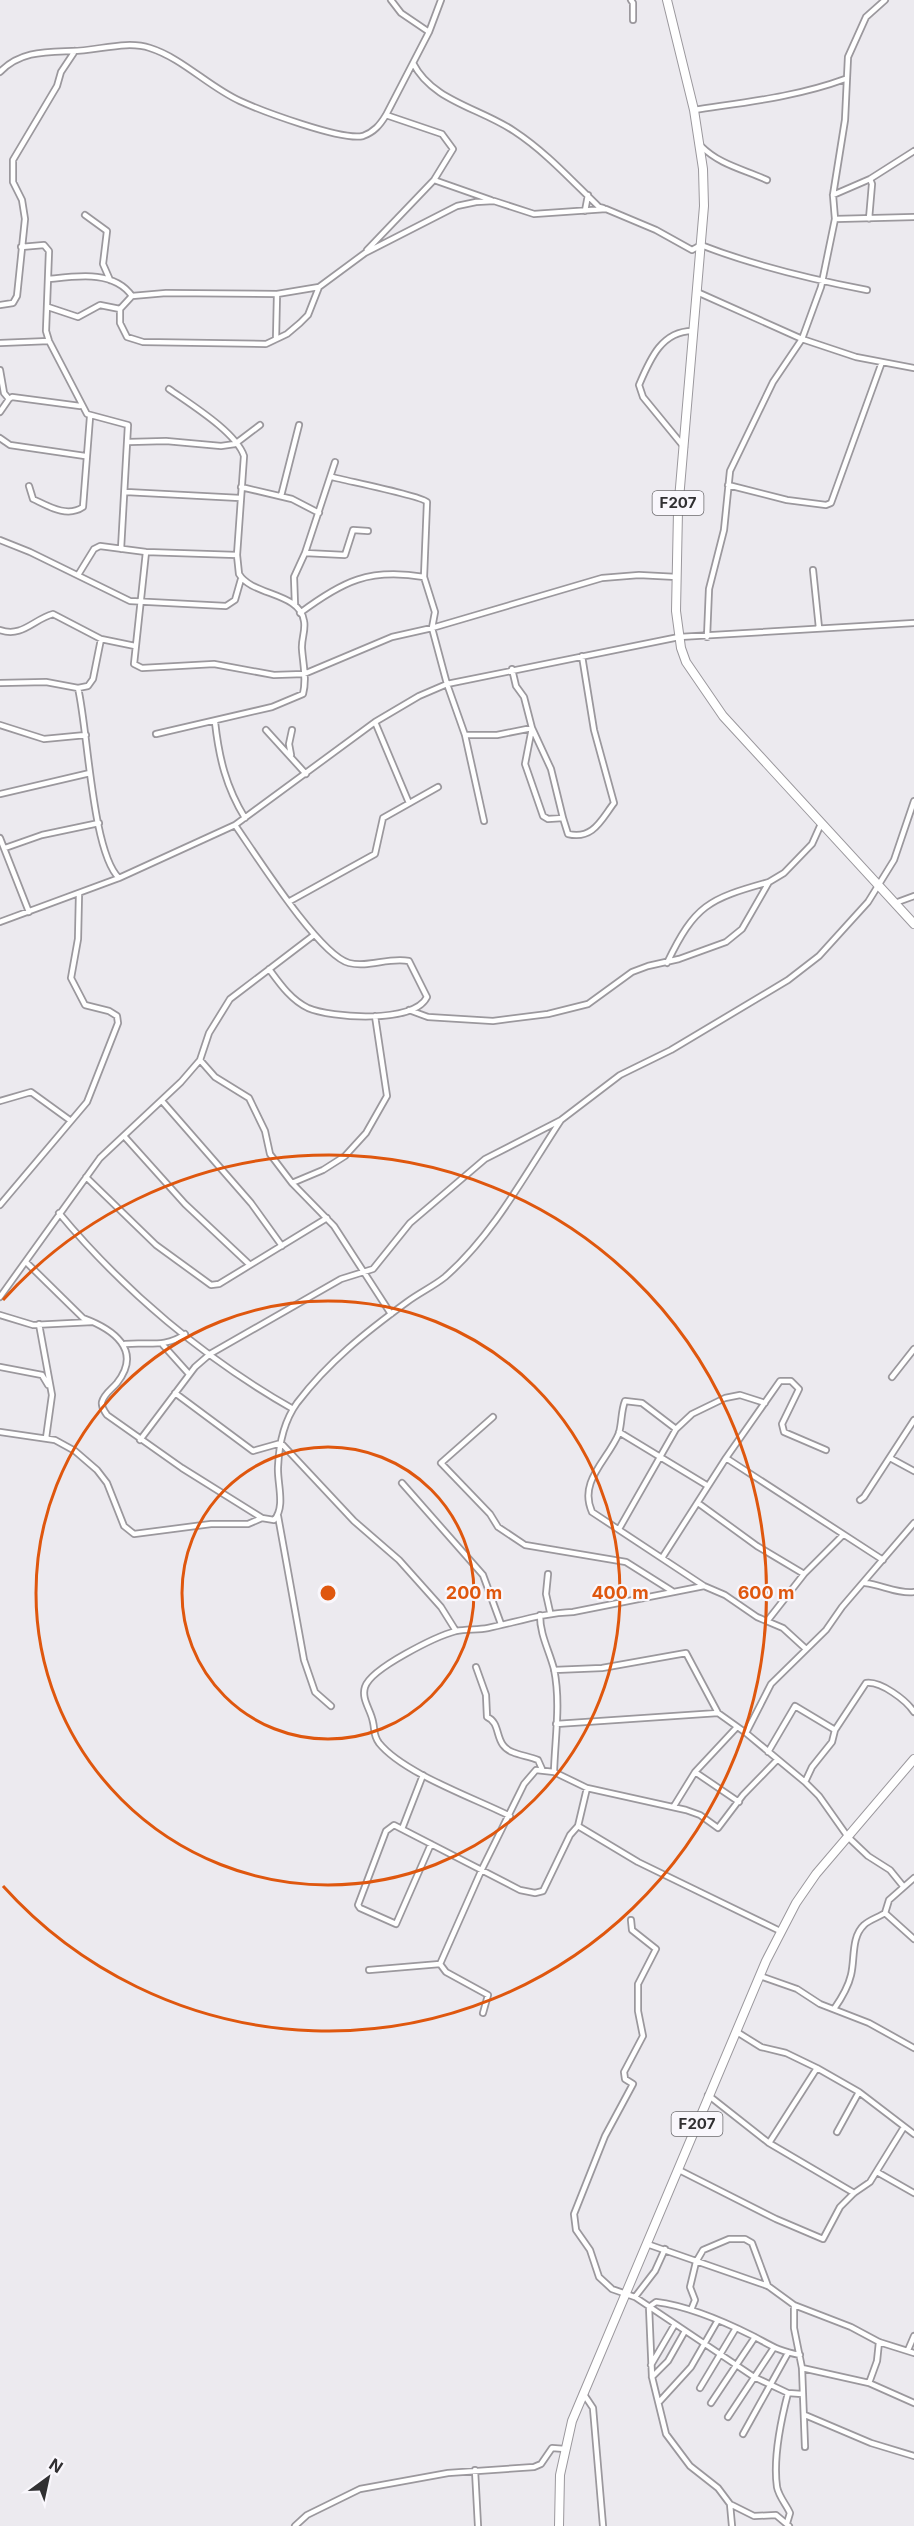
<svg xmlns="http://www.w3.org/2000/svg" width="914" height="2526" viewBox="0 0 914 2526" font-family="Inter,sans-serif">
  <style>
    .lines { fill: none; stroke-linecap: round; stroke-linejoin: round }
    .street-casing { stroke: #9b989d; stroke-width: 8 }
    .primary-casing { stroke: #9b989d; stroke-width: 10 }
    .street { stroke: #fff; stroke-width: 4.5 }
    .primary { stroke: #fff; stroke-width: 8 }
    .ring { fill: none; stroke: #df570e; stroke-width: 3 }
    .labels { text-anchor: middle; stroke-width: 4.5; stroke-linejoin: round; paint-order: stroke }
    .shield { fill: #f9f7fc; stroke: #6d6c6f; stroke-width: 1.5 }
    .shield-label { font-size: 15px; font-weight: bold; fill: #313032 }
    .centre { fill: #df570e; stroke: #f9f7fc; stroke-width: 3 }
    .ring-label { font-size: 18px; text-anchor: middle; font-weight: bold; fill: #df570e; stroke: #f9f7fc; stroke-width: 4.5; stroke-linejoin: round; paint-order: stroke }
  </style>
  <rect width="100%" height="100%" fill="#eceaef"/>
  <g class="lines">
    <defs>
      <path id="street" d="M391 0 401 13 429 32
        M631 0 633 3V20
        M413 63C432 101 480 108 514 131 546 152 571 180 599 207L603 208
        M0 72C20 51 46 52 72 51 97 51 126 40 150 48 182 58 209 87 240 101 262 111 342 141 363 136 374 132 380 125 386 115L429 32 441 0
        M694 110C746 102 796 97 845 79
        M701 146C720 165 743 169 767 180
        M434 180 491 200
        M833 195 870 179 914 151
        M585 211 588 195
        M85 215 107 231 103 264 110 280
        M835 219 914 217
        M869 219 872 184 870 179
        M21 247 44 245 49 251 46 331 49 341 87 414 128 425 121 549
        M367 250 434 180 453 149 442 134 386 115
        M49 279C77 276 114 270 132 296
        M697 292 802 339 856 357 914 368
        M277 294 319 287 365 253 457 206 476 202 494 201 534 214 606 209 656 230 692 250 701 245C755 266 810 279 867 290
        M0 305 13 303 17 296 25 219 22 200 13 182V160L57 86 61 72 75 51
        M48 307 78 317 100 305 120 309
        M276 339 277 294 166 293 132 296 120 309V323L127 337 143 342 266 344 287 334 300 323 308 315 319 287
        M0 343 49 341
        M0 370 4 393 9 399 12 397 80 406
        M0 412 9 399
        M0 438 10 445 85 456
        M129 442 166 441 221 446 235 444 260 425
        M684 447 643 397 639 385C650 359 662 330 694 331
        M332 477C347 481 422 496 427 502L424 577 435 612 432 628 447 684 465 735 484 821
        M728 485 787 500 826 505 831 503 882 362
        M29 486 33 499C48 506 67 518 83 507L90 417
        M241 487 292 499 319 513
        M126 492 240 498
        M281 496 299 425
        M0 540 30 552 130 601 226 606 235 600 241 579
        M146 552 134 664 142 668 214 664 274 675 304 674 392 637 432 628 602 578 639 575 677 577
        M305 553 345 555 353 530 368 531
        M813 570 819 628
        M78 575 94 549 100 546 146 552 237 555
        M295 605 294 577 305 553 335 462
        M300 613C343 581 369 568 424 577
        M0 630C22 638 34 619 53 614L101 639 135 646
        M707 637 709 589 724 530 730 471 773 382 802 339 821 287 835 219 833 195 845 120 848 57 866 17 885 0
        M512 669 516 686 524 697 532 728 525 764 543 816 548 819 563 818 568 834C593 840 601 820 614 803L594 730 582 656
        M0 683 46 682 78 688 88 686 93 679 101 639
        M78 688C88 730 92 852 119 878
        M215 722C219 758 226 787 245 818
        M375 722 409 803
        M0 725 44 739 86 735
        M266 730 306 774
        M156 734 272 707 303 694C307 679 303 664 302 649 301 640 306 630 304 621 300 592 252 596 239 574L237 555 244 456C236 432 190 404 169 389
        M465 735H497L532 728 551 769 563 818
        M291 755 289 744 292 730
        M0 794 90 773
        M235 825C256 855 319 955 349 963 369 968 388 957 409 961L427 997C414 1024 331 1018 308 1008 291 1000 280 984 269 969
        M0 838 29 912
        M5 848 42 835 99 823
        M290 901 375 854 383 818 438 787
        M895 903 914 896
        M0 922 119 878 235 825 375 722 419 696 447 684 679 637 914 623
        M667 963C695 905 708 899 769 882
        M409 1010 428 1017 493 1021 548 1014 588 1004 632 972 648 966 679 959 726 942 742 929 769 882 784 873 812 844 821 824
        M200 1060 215 1077 249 1098 265 1131 270 1154 292 1183 334 1226 391 1314
        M0 1101 31 1092 71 1121
        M162 1101 251 1203 282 1246
        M124 1136 185 1204 250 1265
        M86 1177 156 1245 211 1285 219 1284 327 1218
        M292 1183 323 1170 345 1156 366 1133 387 1096 375 1016
        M0 1205 87 1102 118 1023 117 1016 109 1011 85 1005 71 978 78 939 79 894
        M59 1213C124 1291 205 1359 293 1409
        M26 1262 83 1318C113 1329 143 1350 117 1383 112 1389 104 1394 102 1402 101 1408 104 1410 107 1415L182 1468 262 1518 274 1520C286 1507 277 1483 278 1467 279 1444 284 1421 297 1403 329 1361 366 1332 407 1302 419 1293 434 1286 445 1277 494 1234 526 1173 561 1120
        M0 1297 100 1158 181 1082 200 1060 209 1033 230 999 314 935
        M0 1315 33 1325 92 1322
        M39 1324 52 1395 46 1438
        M125 1344C147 1342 166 1348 185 1334
        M163 1345 189 1374
        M0 1367 42 1375 48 1385
        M892 1377 914 1349
        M175 1393 253 1451 281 1443 354 1521 399 1560 441 1607 456 1631
        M493 1417 441 1463 490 1514 498 1527 525 1545 626 1562 672 1591
        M676 1429 642 1403 625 1401C621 1411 622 1422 619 1433 608 1460 578 1481 592 1512L704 1586 725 1595 757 1617 783 1628 806 1649
        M0 1432 55 1440 75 1451 97 1470 107 1483 124 1526 134 1534 211 1524H248L262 1518
        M619 1432 708 1486
        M140 1440 195 1367 210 1354 341 1279 373 1269 410 1223 485 1159 561 1120 620 1075 671 1050 788 980 819 956 868 902 894 860 914 801
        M726 1458 883 1560
        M890 1458 914 1471
        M402 1483 483 1575 501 1624
        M860 1500 864 1497 914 1420
        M698 1503 757 1546 804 1574
        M278 1516 304 1660 315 1692 331 1706
        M619 1529 676 1429 692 1414 725 1398 740 1395 765 1403
        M662 1558 726 1458 780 1381H791L799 1389 782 1424 784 1432 826 1450
        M548 1574 546 1594 550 1612
        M865 1583C882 1585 898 1594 914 1592
        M540 1615C540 1635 549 1650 554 1669 561 1703 555 1738 554 1772
        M768 1620 804 1574 843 1535
        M476 1667 486 1695 487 1717C499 1722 496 1736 503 1745 510 1755 527 1755 538 1760L542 1769
        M554 1670 602 1668 686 1653 718 1713 746 1733 805 1782 819 1796 848 1837 868 1856 890 1870 903 1886
        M556 1724 718 1713
        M746 1733 771 1684 826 1630 842 1607 914 1523
        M768 1752 795 1706 835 1730
        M695 1772 739 1802
        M805 1782 812 1767 832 1742 835 1730 866 1683C881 1681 906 1700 914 1712
        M674 1806 695 1772 737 1727
        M510 1816C474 1798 403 1773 379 1743 373 1735 375 1730 373 1722 371 1710 361 1699 365 1687 371 1668 437 1636 456 1631 467 1629 478 1630 488 1628 517 1622 543 1613 573 1612L704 1586
        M578 1826 638 1862 780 1931
        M402 1829 423 1775
        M431 1844 396 1924 360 1908 358 1905 386 1831 394 1825 520 1890 535 1893 543 1891 570 1835 578 1826 587 1788
        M885 1913 914 1939
        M631 1920 632 1930 656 1949 638 1984V2011L643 2036 624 2072 625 2079 633 2084 605 2136 574 2214 576 2230 590 2250 599 2277 612 2289 635 2297 754 2377 788 2393 802 2394
        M440 1964 482 1869 524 1784 536 1770 554 1772 587 1788 686 1810 700 1815 718 1828 743 1795 777 1760
        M440 1964 446 1972 488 1995 483 2013
        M369 1970 440 1964
        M760 1976 797 1989 820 2004 869 2023 914 2048
        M834 2009C841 1999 848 1988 851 1975 855 1959 851 1937 864 1925 869 1920 879 1917 885 1913L889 1900 914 1878
        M737 2032 761 2047 786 2053 817 2068 859 2092 914 2134
        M708 2095 769 2143 854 2193
        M837 2132 859 2092
        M769 2143 817 2068
        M679 2170 776 2219 823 2239 840 2207 854 2193 870 2182 904 2127
        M877 2172 914 2193
        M647 2244 768 2286 794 2305 851 2327 879 2342 914 2353
        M635 2297 655 2271 665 2249
        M794 2305V2328L802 2368 805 2447
        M691 2310 695 2300 690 2287 696 2262 703 2250 729 2239H745L752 2243 768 2286
        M908 2350 914 2336
        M651 2365 675 2324
        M802 2368 869 2383 914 2403
        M652 2377 668 2361 685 2331
        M869 2383 877 2361 879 2342
        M700 2388 736 2328
        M583 2393 593 2408 603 2526
        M660 2401 691 2367 718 2320
        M711 2403 755 2337
        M805 2415 871 2443 914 2456
        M728 2417 773 2349
        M743 2434 788 2353
        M475 2470 478 2526
        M730 2504 732 2526
        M787 2523 790 2513C786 2504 779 2497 777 2487 773 2459 781 2420 788 2393
        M295 2526 307 2515 360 2489 448 2473 534 2467 541 2464 552 2448 565 2449
        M789 2526 776 2515 754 2516 730 2504 718 2488 690 2466 666 2434 652 2377 649 2307 656 2302C689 2306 723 2321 753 2336 772 2346 778 2351 800 2355"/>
      <path id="primary" d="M667 0 694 110 703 169 704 206 678 511 676 611 681 648 686 662 723 716 914 924
        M559 2526 560 2475 572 2421 766 1961 796 1903 816 1874 914 1759"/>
    </defs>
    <use href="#street" class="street-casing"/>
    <use href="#primary" class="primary-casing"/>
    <use href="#street" class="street"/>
    <use href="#primary" class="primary"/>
  </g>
  <g class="ring">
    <circle cx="328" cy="1593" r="146"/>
    <circle cx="328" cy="1593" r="292"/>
    <path d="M3 1300A438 438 0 1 1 3 1886"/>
  </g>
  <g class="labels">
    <g class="shield">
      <rect x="652.5" y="491" width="51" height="24" rx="4.5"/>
      <rect x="671.5" y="2112" width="51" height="24" rx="4.5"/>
    </g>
    <g class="shield-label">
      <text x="678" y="508">F207</text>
      <text x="697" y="2129">F207</text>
    </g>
  </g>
  <circle cx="328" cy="1593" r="9" class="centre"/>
  <g class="ring-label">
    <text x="474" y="1599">200 m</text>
    <text x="620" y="1599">400 m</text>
    <text x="766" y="1599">600 m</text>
  </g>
  <g transform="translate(48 2478) rotate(33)" stroke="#f9f7fc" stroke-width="4.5" paint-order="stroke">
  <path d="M0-4.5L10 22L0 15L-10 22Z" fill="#313032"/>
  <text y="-9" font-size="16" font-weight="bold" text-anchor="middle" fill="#313032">N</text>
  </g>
</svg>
